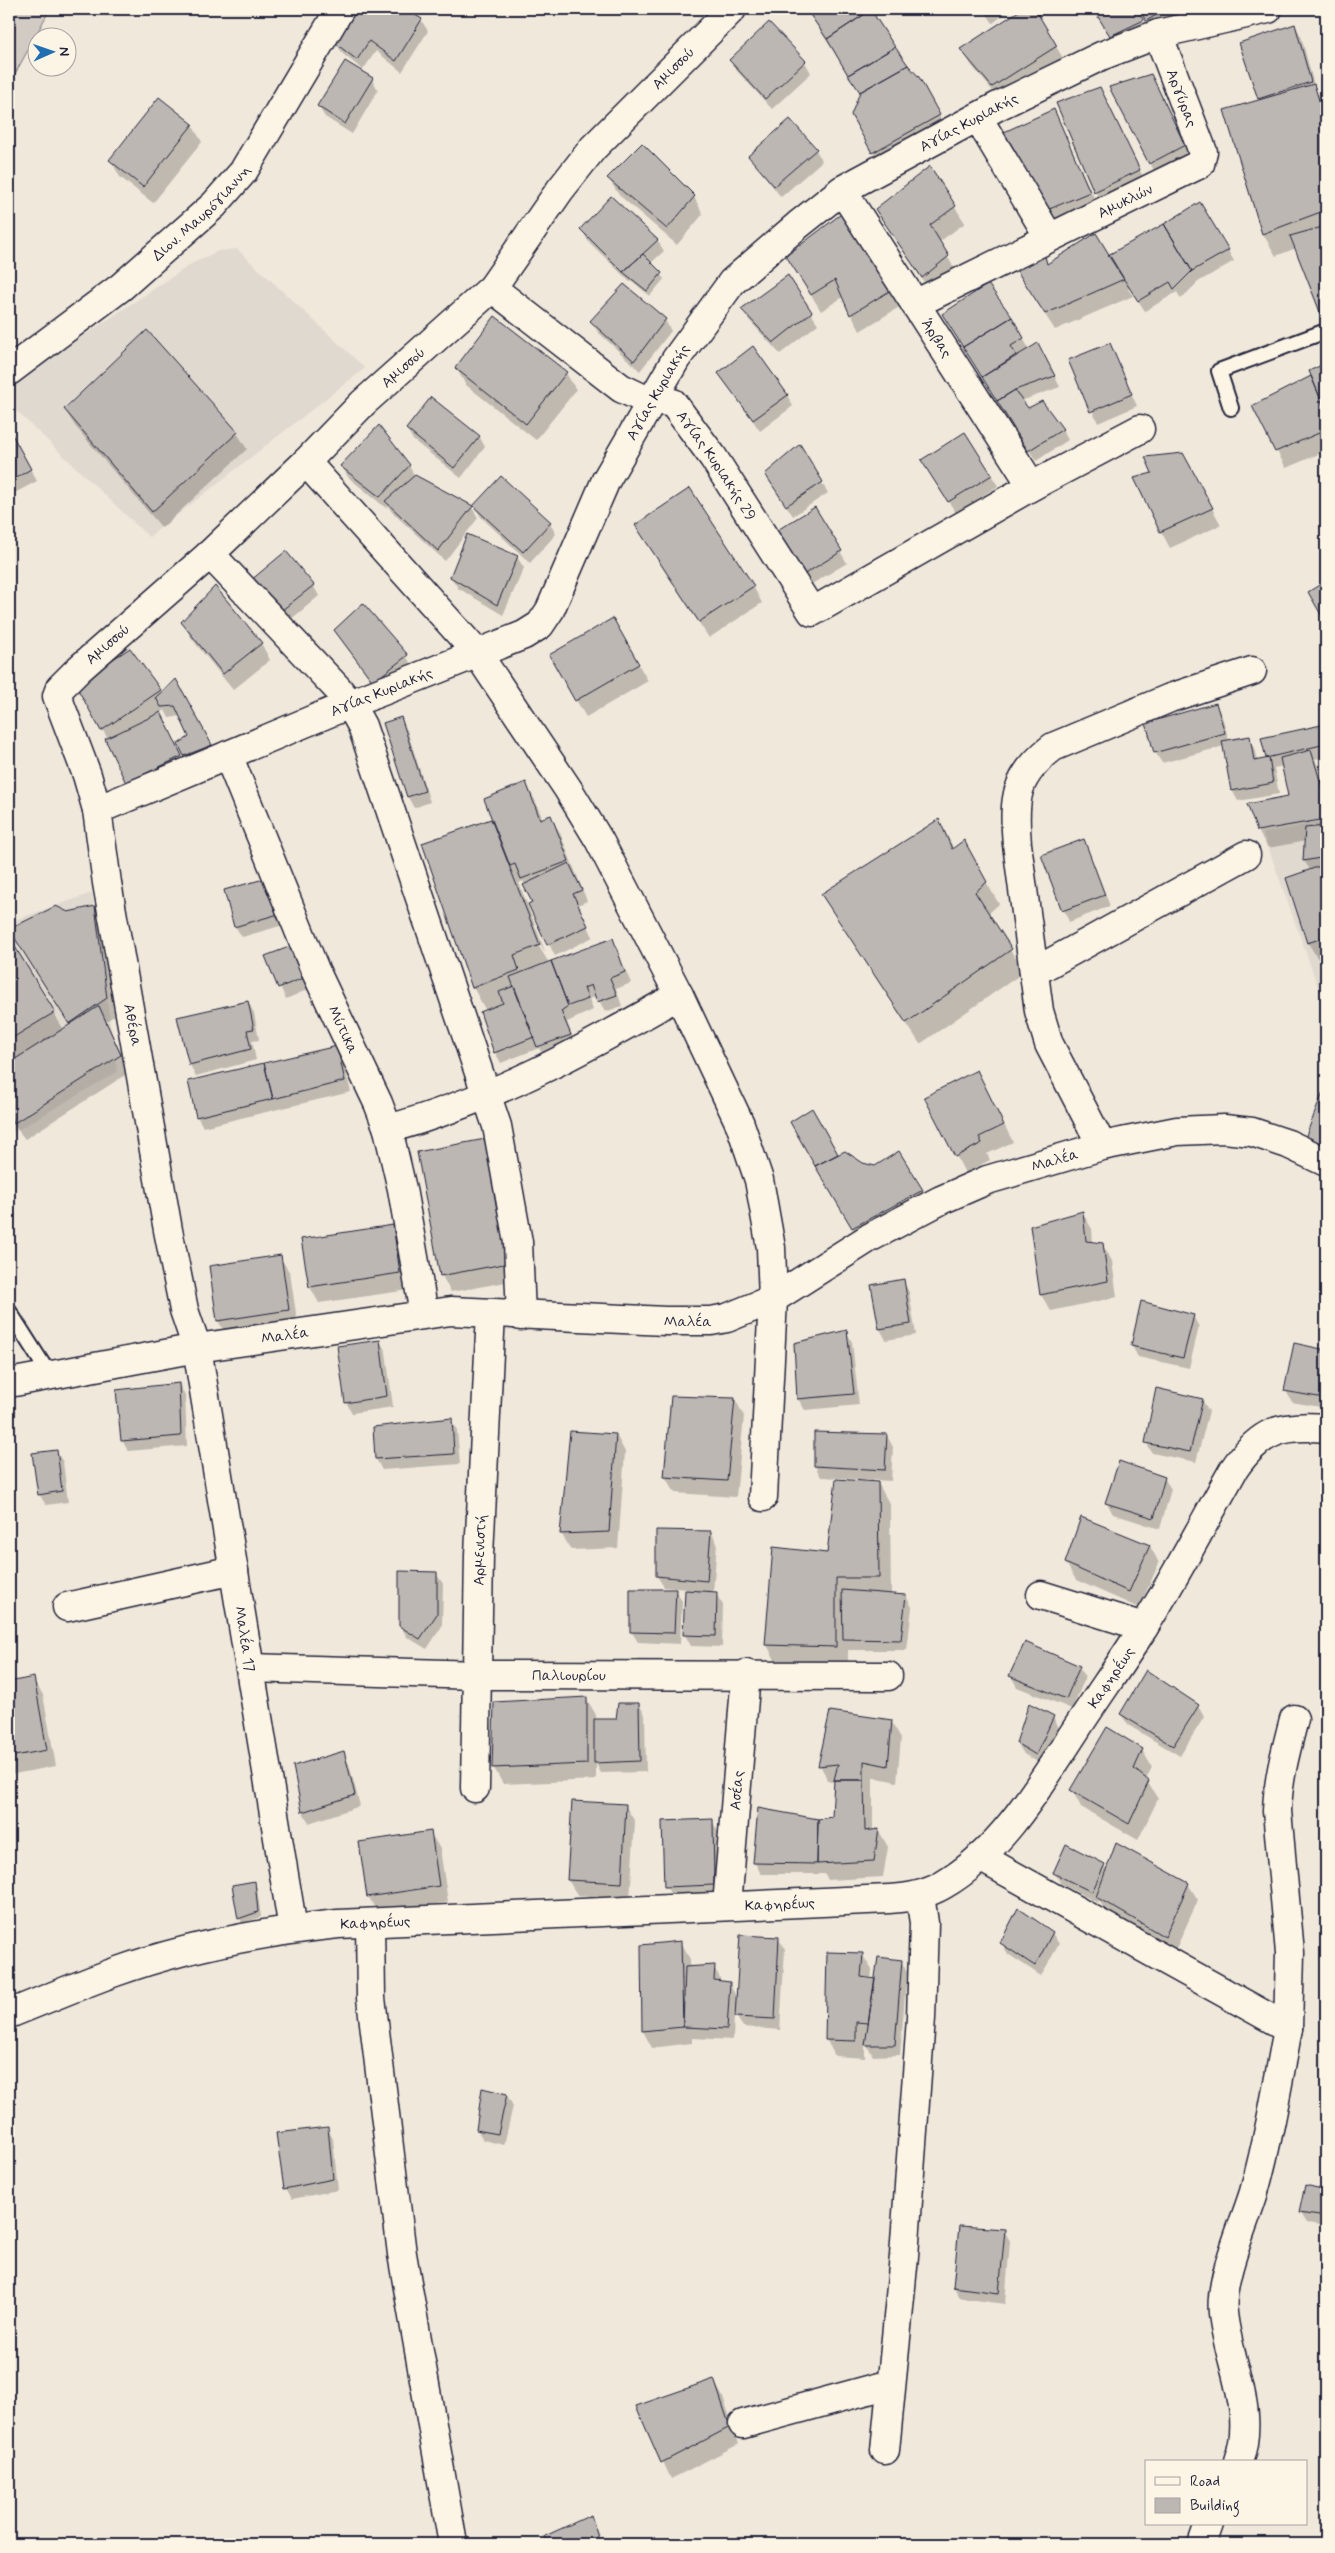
<svg xmlns="http://www.w3.org/2000/svg" width="1335" height="2553" viewBox="0 0 1335 2553" font-family="Mynerve,sans-serif">
  <style>
    .built { fill: #e0d9cf }
    .green { fill: #d1cbc3; stroke: #7a767f }
    .shadow { fill: #0003 }
    .building { fill: #bcb7b3; stroke: #22223b }
    .lines { fill: none; stroke-linecap: round; stroke-linejoin: round }
    .lane-casing { stroke: #22223b; stroke-width: 18 }
    .street-casing { stroke: #22223b; stroke-width: 31 }
    .lane { stroke: #fcf5e5; stroke-width: 14 }
    .street { stroke: #fcf5e5; stroke-width: 28 }
    .labels { text-anchor: middle; stroke-width: 4.5; stroke-linejoin: round; paint-order: stroke }
    .street-label { font-size: 15px; fill: #22223b; stroke: #fcf5e5 }
  </style>
  <rect width="100%" height="100%" fill="#efe8db"/>
  <filter id="ink" filterUnits="userSpaceOnUse"><feTurbulence type="fractalNoise" baseFrequency=".02" numOctaves="2"/><feDisplacementMap in="SourceGraphic" scale="10" xChannelSelector="R" yChannelSelector="G"/><feConvolveMatrix kernelMatrix="1 2 1 2 8 2 1 2 1" color-interpolation-filters="sRGB"/></filter>
  <g filter="url(#ink)">
    <path class="built" d="M237 249 365 368 149 537 9 404V385L193 263 218 251Z
      M1326 821V1009L1263 833Z
      M92 893 117 1072 9 1135V922Z"/>
    <path class="green" d="M9 9H50L9 85Z"/>
    <path class="shadow" d="M357 9H383L389 12 390 9H402L421 20 428 31 402 72 376 51 363 70 343 54 336 43Z
      M806 9H868L928 95 948 132 883 169 853 115 861 93Z
      M983 9H1011L993 23Z
      M1024 9H1033L1066 63 1003 103 972 66 962 50Z
      M1095 9H1134L1149 32 1118 46Z
      M1141 9H1205L1157 37Z
      M1295 25 1301 36 1315 89 1326 108V322L1296 248 1276 256 1263 234 1225 111 1261 101 1259 98Z
      M731 60 805 62 811 73 772 109 737 71Z
      M372 79 378 90 352 134 325 117 318 106Z
      M1157 86 1190 156 1156 174 1150 163Z
      M1099 88 1148 187 1105 208 1095 191Z
      M160 99 192 125 202 142 153 203 120 177 111 160Z
      M1053 111 1099 208 1057 226 1004 133Z
      M816 150 822 161 781 197 749 156Z
      M930 167 965 223 939 242 957 273 932 294 886 225Z
      M609 179 694 197 703 214 677 245 619 195Z
      M1200 204 1234 261 1198 282 1181 299 1177 292 1145 311 1130 288 1128 289 1133 296 1055 330 1026 285 1044 258 1048 264 1108 256Z
      M582 230 657 240 664 251 651 263 664 279 650 296 632 281 630 282 588 241Z
      M797 272 892 290 901 306 860 331 843 297 821 311Z
      M787 277 818 324 780 354 749 320 743 309Z
      M665 320 671 331 640 371 598 332 591 321Z
      M950 325 1023 338 1029 349 1044 355 1060 387 1021 401 1027 409 1062 429 1068 440 1036 461Z
      M1109 344 1137 406 1098 423 1070 361Z
      M1326 365V451L1286 468 1253 407 1313 377 1311 371Z
      M456 368 566 373 576 390 536 440 466 385Z
      M720 373 787 395 793 406 760 431Z
      M65 410 237 433 247 449 162 528 75 426Z
      M407 429 479 436 485 447 461 478 413 440Z
      M9 431 37 481 9 496Z
      M965 433 998 486 956 513 929 471Z
      M800 446 828 493 793 516 773 485Z
      M342 466H409L415 476 472 507 478 518 445 561 392 512 388 506 386 508 348 477Z
      M1192 471 1221 525 1170 548 1161 531Z
      M474 506 550 523 556 534 530 563 481 517Z
      M814 509 847 563 805 588 778 545Z
      M646 542 753 586 762 603 709 638Z
      M517 557 524 568 503 615 458 588 451 577Z
      M1326 583V621L1310 592Z
      M313 585 319 596 284 625 257 592Z
      M612 619 648 681 586 717 550 656Z
      M182 622 261 643 270 660 233 690 192 639Z
      M336 631 406 656 413 667 380 692Z
      M176 681 217 756 192 767 179 744 191 737 181 716 169 718 165 710 160 713 188 768 127 783 108 739 76 685 160 691 162 694Z
      M1216 705 1222 716 1229 741 1249 737 1255 748 1258 761 1267 759 1263 739 1326 725V757L1315 759 1326 789V957L1318 959 1308 943 1287 879 1311 871 1304 861 1306 841 1268 848 1258 831 1249 805 1289 797 1283 766 1274 768 1279 794 1238 801 1232 790 1224 746 1162 763 1155 752Z
      M400 719 407 730 430 802 414 808 408 797Z
      M526 783 535 800 543 820 551 817 560 833 587 901 578 905 593 937 555 956 530 905 533 903 523 881 519 883 546 954 538 939 535 940 549 963 612 940 631 983 616 989 622 1006 605 1012 597 996 589 999 593 1010 567 1022 576 1046 545 1058 539 1048 501 1063 495 1052 486 1011 473 987 491 820 496 827Z
      M939 820 954 849 963 842 999 904 988 914 1024 972 920 1044 822 895Z
      M1083 840 1110 906 1069 922 1042 855Z
      M270 879 287 924 242 937 235 926Z
      M94 908 104 924 116 1015 106 1021 130 1072 25 1139 9 1119V940L64 1030 71 1026 10 930Z
      M303 956 316 986 286 999 266 957Z
      M248 1002 254 1013 259 1040 252 1041 256 1060 196 1076 190 1065 178 1018Z
      M336 1047 342 1058 351 1092 203 1127 197 1116Z
      M977 1072 1013 1142 987 1154 990 1160 965 1173 926 1097Z
      M1324 1094H1326V1160Z
      M812 1110 838 1156 875 1167 922 1190 931 1207 862 1244 791 1122Z
      M485 1140 494 1157 517 1280 451 1292 442 1276Z
      M1082 1212 1092 1229 1093 1243 1102 1244 1112 1261 1117 1297 1051 1311 1041 1295 1031 1227Z
      M392 1226 402 1243 409 1290 319 1303 310 1287Z
      M280 1257 290 1273 298 1327 228 1337 218 1321Z
      M903 1281 909 1292 916 1335 886 1340 880 1329Z
      M1193 1316 1199 1327 1189 1368 1138 1357 1132 1346Z
      M846 1331 852 1342 859 1405 805 1410 798 1399Z
      M380 1341 386 1352 393 1407 352 1413 346 1402Z
      M1295 1344 1326 1351V1408L1292 1402 1286 1391Z
      M179 1384 185 1395 187 1446 128 1451 122 1440Z
      M735 1399 744 1416 736 1497 675 1493 665 1477Z
      M1202 1400 1209 1411 1196 1462 1152 1453 1146 1442Z
      M451 1420 457 1430 460 1464 382 1470 376 1459Z
      M616 1435 625 1452 618 1548 571 1550 561 1533Z
      M887 1436 893 1447 891 1481 821 1477 815 1466Z
      M56 1451 63 1462 68 1502 46 1505 39 1494Z
      M1164 1478 1171 1489 1160 1529 1113 1514 1107 1503Z
      M878 1483 890 1505 891 1595 906 1596 912 1607 907 1650H848V1668L779 1667 767 1645Z
      M1082 1519 1150 1546 1159 1563 1139 1608 1076 1580 1066 1563Z
      M711 1532 717 1543 713 1593 716 1594 723 1605 722 1647 691 1646 685 1635 687 1589 664 1587 657 1576Z
      M436 1573 443 1584 442 1626 427 1649 407 1637 400 1625Z
      M675 1590 682 1601 680 1644 638 1642 631 1631Z
      M1079 1667 1085 1678 1072 1709 1017 1687 1011 1676Z
      M33 1679 43 1695 56 1766 9 1775V1683Z
      M586 1698 596 1715V1720H617L639 1704 645 1715 646 1772 601 1773 596 1764V1780L503 1784 494 1768Z
      M1198 1706 1204 1717 1180 1756 1128 1725 1121 1714Z
      M1053 1717 1059 1728 1043 1765 1024 1754 1017 1743Z
      M891 1721 901 1738 897 1782 873 1777V1831H879L888 1847 883 1877 828 1880 825 1874H761L755 1863 818 1820 833 1818 837 1781 829 1782 820 1765Z
      M1142 1750 1152 1767 1146 1780 1158 1799 1138 1840 1081 1807 1072 1790Z
      M343 1753 349 1764 360 1806 309 1823 303 1812 295 1767Z
      M625 1805 635 1822 630 1899 578 1896 568 1880Z
      M712 1821 718 1832 720 1896 672 1897 666 1886Z
      M430 1832 440 1849 448 1902 378 1913 368 1896Z
      M1104 1865 1107 1871 1188 1884 1198 1900 1174 1953 1107 1914 1099 1900 1098 1903 1061 1884 1055 1873Z
      M254 1883 257 1888 261 1917 242 1923 240 1918Z
      M1052 1933 1059 1944 1041 1976 1008 1954 1002 1943Z
      M778 1938 785 1949 780 2030 743 2027 734 2013 733 2040 692 2038V2043L652 2048 643 2031V1946L680 1942 690 1959V1968L714 1967 720 1978V1982L729 1983 737 1998Z
      M862 1954 872 1970 871 1980H874L901 1961 907 1972 900 2055 873 2056 865 2042V2058L835 2056 826 2039Z
      M507 2095 513 2106 504 2145 483 2140 477 2129Z
      M327 2128 333 2139 338 2190 292 2199 286 2188Z
      M1306 2187 1326 2191V2226L1307 2223 1300 2212Z
      M1004 2230 1010 2241 1005 2304 960 2298 954 2287Z
      M714 2381 723 2397 739 2444 671 2479 638 2407Z
      M591 2517 602 2544H549L547 2537Z"/>
    <path class="building" d="M355 9H405L422 19 396 61 369 41 357 60 335 43Z
      M806 9H870L871 10 827 39Z
      M1022 9H1035L1057 46 992 87 960 49Z
      M1093 9H1136L1144 20 1110 36Z
      M1139 9H1167L1146 21Z
      M871 10 895 47 848 75 827 39Z
      M769 22 806 61 765 99 729 60Z
      M1295 24 1311 82 1258 99 1239 43Z
      M895 47 908 65 860 92 848 75Z
      M345 61 373 78 345 124 317 106Z
      M908 65 919 77 940 115 872 153 851 115 860 92Z
      M1151 74 1185 145 1149 164 1109 87Z
      M1314 84 1326 123V210L1262 234 1224 110Z
      M1100 87 1140 170 1094 192 1056 103Z
      M159 97 193 124 143 187 109 160Z
      M1054 109 1090 192 1047 210 1002 133Z
      M790 119 817 149 774 186 748 156Z
      M642 143 695 196 667 229 607 178Z
      M930 166 956 206 930 225 949 256 922 278 875 209Z
      M611 196 658 240 623 272 580 229Z
      M1200 202 1229 250 1192 271 1164 224Z
      M845 211 893 289 850 315 835 280 811 295 786 256Z
      M1164 224 1192 271 1174 289 1170 282 1138 301 1108 255Z
      M1326 226V316L1322 317 1290 236Z
      M1096 233 1124 279 1045 314 1015 268 1045 256 1047 264Z
      M643 254 662 273 647 291 623 272Z
      M788 275 812 312 773 343 741 309Z
      M624 284 666 319 634 361 590 321Z
      M988 284 1012 317 963 347 942 314Z
      M495 316 567 372 526 424 455 368Z
      M1012 317 1024 338 1011 346 1016 355 982 377 963 347Z
      M147 330 238 432 152 512 64 409Z
      M1038 343 1055 376 1015 390 997 401 982 377Z
      M1110 343 1132 394 1090 412 1068 360Z
      M753 346 788 395 753 420 718 373Z
      M1326 363V406L1324 407 1309 371Z
      M1311 376 1324 407 1326 406V430L1275 452 1252 406Z
      M1015 390 1028 408 1042 401 1063 429 1028 451 997 401Z
      M431 397 480 436 454 468 406 429Z
      M379 425 410 465 380 497 340 466Z
      M9 429 31 469 9 482Z
      M965 432 992 475 948 502 921 460Z
      M800 444 823 482 786 506 765 474Z
      M1183 453 1213 508 1160 532 1134 478 1152 473 1145 457Z
      M415 475 473 506 438 551 385 501Z
      M501 476 551 522 523 552 473 506Z
      M690 488 754 586 699 622 635 525Z
      M815 507 842 551 798 578 771 534Z
      M467 534 518 556 497 605 450 577Z
      M286 551 314 585 277 614 250 581Z
      M1326 581V616L1323 618 1308 592Z
      M215 586 262 643 223 674 181 622Z
      M363 603 408 655 373 682 334 630Z
      M613 618 639 664 575 701 549 655Z
      M130 648 161 690 101 731 75 684Z
      M176 679 212 745 184 756 178 744 189 737 175 706 161 707 156 698Z
      M1216 703 1225 733 1154 753 1146 723Z
      M161 712 182 756 126 783 105 739Z
      M401 717 425 791 407 797 383 723Z
      M1326 724V744L1266 758 1261 738Z
      M1250 736 1254 761 1269 758 1273 783 1231 791 1222 741Z
      M1311 750 1326 801V819L1257 831 1247 804 1288 796 1280 758Z
      M526 782 540 819 551 815 569 861 521 879 515 864 510 866 484 799Z
      M491 819 540 945 514 955 519 970 472 988 422 843Z
      M939 819 952 849 964 840 987 882 975 892 1012 949 906 1023 821 894Z
      M1326 826V857L1303 861 1305 828Z
      M1084 839 1105 895 1062 911 1041 855Z
      M569 863 582 890 573 894 588 926 547 945 528 904 532 902 523 885Z
      M1326 864V937L1307 943 1286 878Z
      M271 877 282 913 234 927 224 890Z
      M56 906 68 912 95 906 107 998 69 1024 9 929Z
      M9 937 55 1012 9 1040Z
      M613 938 625 972 610 978 617 995 597 1002 591 985 584 988 588 999 568 1006 551 961Z
      M297 944 311 975 278 988 265 956Z
      M551 961 568 1006 561 1011 571 1035 537 1047 510 977Z
      M514 986 534 1037 494 1053 480 1012 503 1003 499 992Z
      M248 1001 254 1029 247 1030 251 1049 189 1065 177 1017Z
      M99 1006 121 1055 14 1123 9 1116V1063Z
      M337 1046 345 1081 273 1099 264 1063Z
      M264 1063 273 1099 196 1117 188 1081Z
      M977 1070 1004 1125 979 1137 982 1143 955 1157 924 1097Z
      M1323 1092 1326 1093V1149L1305 1138Z
      M812 1108 838 1154 815 1166 790 1122Z
      M485 1139 509 1263 440 1276 417 1152Z
      M845 1151 863 1163 875 1166 899 1151 923 1190 852 1228 815 1166Z
      M1083 1211 1086 1241 1103 1243 1108 1281 1040 1295 1030 1226Z
      M393 1225 400 1273 309 1287 301 1239Z
      M281 1255 289 1310 217 1321 209 1266Z
      M904 1279 911 1324 879 1329 871 1285Z
      M1141 1301 1194 1315 1183 1358 1131 1346Z
      M847 1330 854 1394 797 1399 794 1343Z
      M380 1340 387 1396 345 1403 337 1346Z
      M1294 1343 1326 1350 1324 1398 1284 1391Z
      M179 1383 181 1436 121 1441 116 1390Z
      M1156 1388 1203 1399 1190 1452 1145 1443Z
      M671 1396 735 1398 727 1481 664 1477Z
      M452 1418 454 1454 375 1459 373 1427Z
      M570 1431 616 1434 609 1532 560 1534Z
      M814 1432 887 1434 885 1470 814 1466Z
      M57 1450 62 1491 38 1495 32 1453Z
      M1119 1461 1165 1477 1154 1518 1105 1503Z
      M836 1479 878 1482 879 1578H836V1647L765 1645 773 1547 827 1553Z
      M1081 1517 1150 1545 1129 1592 1065 1563Z
      M656 1530 711 1531 707 1581 656 1576Z
      M399 1571 437 1572V1614L420 1639 399 1626Z
      M630 1589H676L674 1633 630 1632Z
      M685 1590 717 1592 716 1636 683 1635Z
      M842 1590 906 1595 901 1640 843 1639Z
      M1025 1642 1080 1666 1066 1699 1009 1676Z
      M1146 1670 1199 1705 1173 1746 1120 1714Z
      M34 1677 47 1750 9 1757V1682Z
      M587 1697V1764L492 1768 494 1702Z
      M618 1703H639L640 1761 594 1763V1719H616Z
      M1029 1703 1054 1716 1036 1755 1016 1743Z
      M830 1711 892 1720 888 1766 864 1761V1780H834L838 1764 818 1766Z
      M1107 1727 1143 1749 1134 1769 1149 1781 1129 1824 1070 1790Z
      M344 1751 355 1795 302 1812 293 1766Z
      M834 1780H864L865 1831 879 1829 874 1861 817 1864 818 1819 832 1817Z
      M572 1801 626 1804 622 1883 567 1880Z
      M758 1808 818 1819 817 1864 753 1863Z
      M713 1819 714 1885 664 1887 662 1821Z
      M431 1831 439 1886 367 1897 359 1842Z
      M1116 1843 1189 1883 1165 1937 1096 1897Z
      M1066 1844 1105 1864 1092 1892 1053 1873Z
      M255 1881 258 1912 238 1919 232 1885Z
      M1018 1908 1053 1932 1035 1966 1000 1943Z
      M740 1935 779 1937 775 2019 735 2017Z
      M681 1941 683 2027 642 2031 641 1945Z
      M827 1952 863 1953 861 1977 875 1979 868 2023 856 2022V2041L825 2040Z
      M878 1957 902 1960 895 2045H865Z
      M715 1965 714 1980 730 1982 727 2029 683 2027 685 1967Z
      M482 2088 507 2094 498 2134 476 2130Z
      M328 2127 333 2179 284 2189 276 2133Z
      M1305 2185 1326 2190V2217L1299 2213Z
      M959 2226 1005 2229 999 2293 953 2287Z
      M714 2379 730 2427 661 2463 636 2406Z
      M591 2515 600 2544H548L545 2536Z"/>
    <g class="lines">
      <defs>
        <path id="lane" d="M1231 408 1219 371 1326 331
          M9 1311 49 1374"/>
        <g id="street">
          <path d="M978 118 1049 237"/>
          <path id="s1" d="M842 190 1032 486"/>
          <path id="s2" d="M492 288 621 388 642 398 673 403 713 457 812 612 1032 486 1140 429"/>
          <path id="s3" d="M915 304 1200 164 1203 152 1158 34"/>
          <path id="s4" d="M9 371 121 287 214 205 243 172 340 9"/>
          <path d="M306 462 477 653 568 789 599 840 679 995 740 1124 759 1180 771 1248 773 1299 763 1497"/>
          <path d="M210 554 338 689 350 704 362 726 497 1126 518 1242 521 1316"/>
          <path id="s5" d="M228 755 315 970 378 1103 388 1129 402 1189 424 1314"/>
          <path id="s6" d="M97 810 350 704 524 635 540 625 550 610 606 480 676 359 732 282 798 225 842 190 998 106 1101 56 1158 34 1268 9"/>
          <path d="M1034 972 1246 855"/>
          <path d="M388 1129C493 1100 586 1049 679 995"/>
          <path d="M1102 1146 1049 1044 1039 1011 1017 844C1013 798 1015 776 1053 747L1170 698 1252 671"/>
          <path id="s7" d="M9 1383 197 1348 451 1311 666 1321H711L727 1318 773 1299 869 1238 941 1200 987 1180 1102 1146 1177 1131 1224 1129 1252 1132 1288 1144 1326 1162"/>
          <path d="M1041 1595 1144 1627"/>
          <path d="M67 1607 234 1570"/>
          <path id="s8" d="M250 1668 477 1675 888 1676"/>
          <path id="s9" d="M475 1788 479 1555 491 1313"/>
          <path d="M980 1857 1288 2028C1278 2083 1269 2138 1254 2192 1244 2225 1219 2279 1223 2313 1228 2363 1257 2411 1238 2462"/>
          <path id="s10" d="M727 1906 746 1674"/>
          <path d="M370 1923 371 1998 402 2254 453 2544"/>
          <path id="s11" d="M293 1929 197 1348 184 1310 168 1230 107 883 97 810 87 775 57 696 60 688 79 669 210 554 306 462 363 403 492 288 560 190 593 148 732 9"/>
          <path id="s12" d="M9 2014C44 2000 79 1985 115 1972 187 1946 263 1932 338 1924L889 1899C909 1898 926 1895 943 1885 1002 1851 1041 1783 1077 1728 1099 1694 1123 1661 1144 1627 1176 1576 1204 1522 1234 1469 1260 1431 1281 1424 1326 1428"/>
          <path d="M1288 2028 1290 1953 1277 1811C1278 1779 1286 1750 1294 1719"/>
          <path d="M743 2424 890 2384"/>
          <path d="M885 2450 904 2256 921 2018 924 1923 920 1895"/>
          <path d="M1202 2544 1209 2524"/>
        </g>
      </defs>
      <use href="#lane" class="lane-casing"/>
      <use href="#street" class="street-casing"/>
      <use href="#lane" class="lane"/>
      <use href="#street" class="street"/>
    </g>
  </g>
  <g class="labels">
    <g class="street-label">
      <text dy="5" stroke="none"><textPath href="#s11" startOffset="2141">Αμισσού</textPath></text>
      <text transform="translate(1182 98) rotate(69)" y="5">Αργύρας</text>
      <text dy="5" stroke="none"><textPath href="#s6" startOffset="1162">Αγίας Κυριακής</textPath></text>
      <text dy="5" stroke="none"><textPath href="#s3" startOffset="234">Αμυκλών</textPath></text>
      <text dy="5" stroke="none"><textPath href="#s4" startOffset="249">Διον. Μαυρόγιαννη</textPath></text>
      <text dy="5" stroke="none"><textPath href="#s1" startOffset="176">Άρβας</textPath></text>
      <text dy="5" stroke="none"><textPath href="#s11" startOffset="1736">Αμισσού</textPath></text>
      <text dy="5" stroke="none"><textPath href="#s6" startOffset="742">Αγίας Κυριακής</textPath></text>
      <text dy="5" stroke="none"><textPath href="#s2" startOffset="294">Αγίας Κυριακής 29</textPath></text>
      <text dy="5" stroke="none"><textPath href="#s11" startOffset="1331">Αμισσού</textPath></text>
      <text dy="5" stroke="none"><textPath href="#s6" startOffset="308">Αγίας Κυριακής</textPath></text>
      <text transform="translate(133 1025) rotate(79)" y="5">Αθέρα</text>
      <text dy="5" stroke="none"><textPath href="#s5" startOffset="298">Μύτικα</textPath></text>
      <text dy="5" stroke="none"><textPath href="#s7" startOffset="1090">Μαλέα</textPath></text>
      <text dy="5" stroke="none"><textPath href="#s7" startOffset="685">Μαλέα</textPath></text>
      <text dy="5" stroke="none"><textPath href="#s7" startOffset="280">Μαλέα</textPath></text>
      <text dy="5" stroke="none"><textPath href="#s9" startOffset="238">Αρμενιστή</textPath></text>
      <text transform="translate(245 1639) rotate(81)" y="5">Μαλέα 17</text>
      <text dy="5" stroke="none"><textPath href="#s8" startOffset="319">Παλιουρίου</textPath></text>
      <text dy="5" stroke="none"><textPath href="#s12" startOffset="1220">Καφηρέως</textPath></text>
      <text dy="5" stroke="none"><textPath href="#s10" startOffset="116">Ασέας</textPath></text>
      <text dy="5" stroke="none"><textPath href="#s12" startOffset="785">Καφηρέως</textPath></text>
      <text dy="5" stroke="none"><textPath href="#s12" startOffset="380">Καφηρέως</textPath></text>
    </g>
  </g>
  <rect width="1335" height="2553" fill="none" stroke="#fcf5e5" stroke-width="30"/>
  <rect x="15" y="15" width="1305" height="2523" fill="none" stroke="#22223b" stroke-width="2" filter="url(#ink)"/>
  <rect x="1145" y="2460" width="162" height="65" fill="#fcf5e5" stroke="#a5a1a1"/>
  <rect x="1155" y="2477" width="25" height="8" fill="#fcf5e5" stroke="#a5a1a1"/>
  <text x="1190" y="2486" font-size="15" fill="#22223b">Road</text>
  <rect x="1155" y="2498" width="25" height="15" fill="#bcb7b3" stroke="#a5a1a1"/>
  <text x="1190" y="2510" font-size="15" fill="#22223b">Building</text>
  <g transform="translate(52 52) rotate(88)"><circle r="24" fill="#fcf5e5" stroke="#a5a1a1"/>
  <path d="M0-4L9 19L0 12L-9 19Z" fill="#1f6fb2"/>
  <text y="-8" font-size="14" font-weight="bold" text-anchor="middle" fill="#22223b">N</text>
  </g>
</svg>
